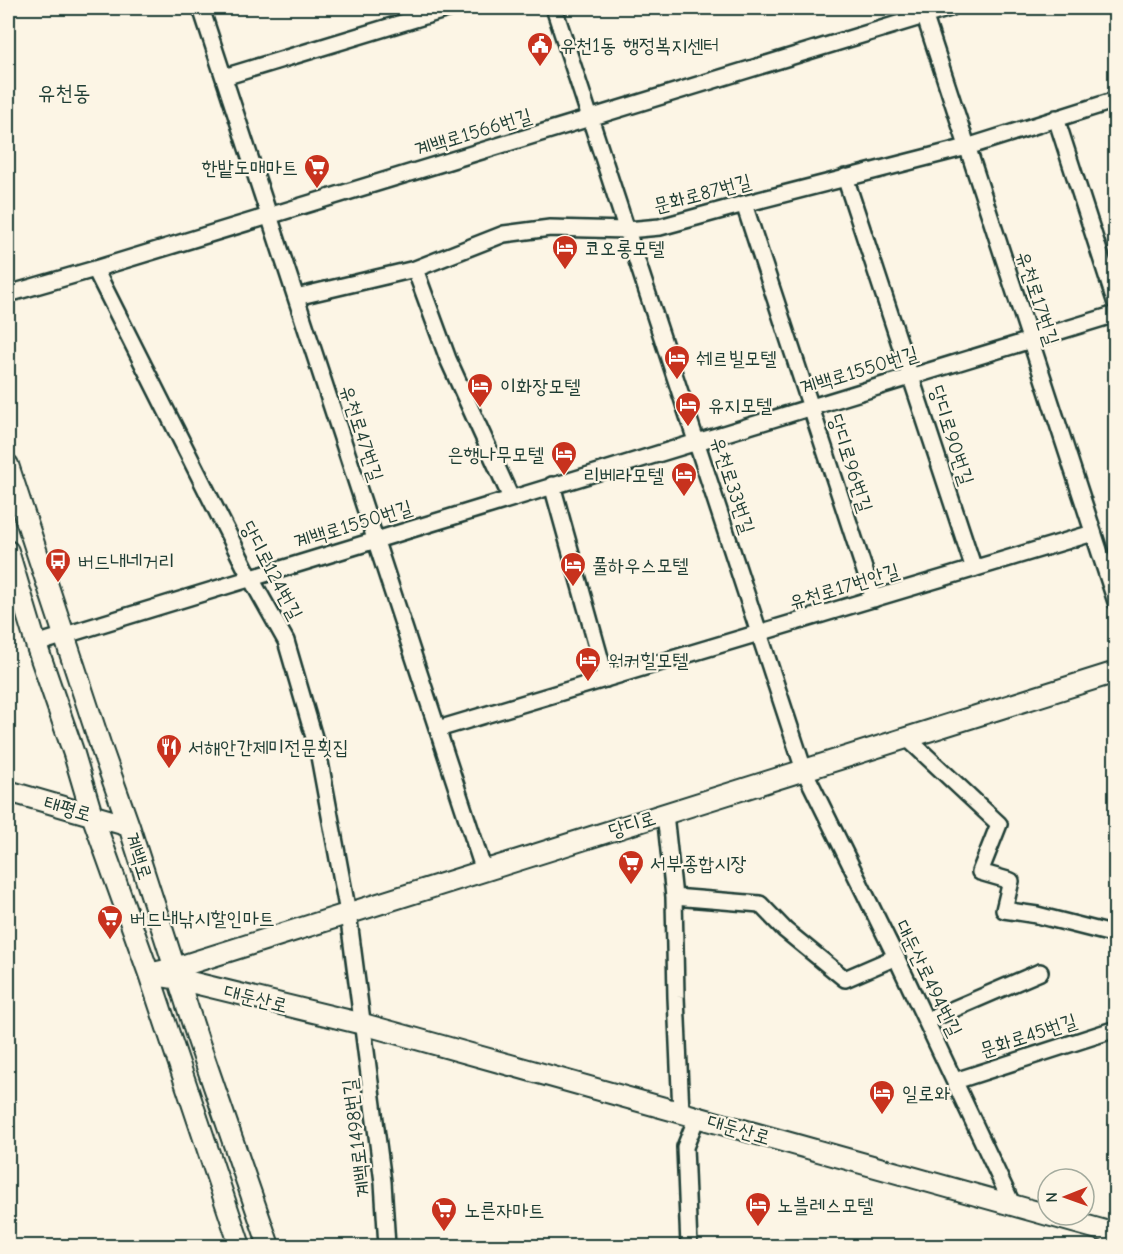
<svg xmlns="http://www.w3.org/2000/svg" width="1123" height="1254" viewBox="0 0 1123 1254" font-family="'Comic Neue','Poor Story',sans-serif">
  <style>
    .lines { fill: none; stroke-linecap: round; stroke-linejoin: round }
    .minor-casing { stroke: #1f3d34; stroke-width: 20 }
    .major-casing { stroke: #1f3d34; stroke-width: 24 }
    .minor { stroke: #fcf5e5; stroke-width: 15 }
    .major { stroke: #fcf5e5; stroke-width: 20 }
    .labels { text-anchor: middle; stroke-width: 4.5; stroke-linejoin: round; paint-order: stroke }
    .poi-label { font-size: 20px; fill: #1f3d34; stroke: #fcf5e5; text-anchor: start }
    .street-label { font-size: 20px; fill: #1f3d34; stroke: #fcf5e5 }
    .quarter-label { font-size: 22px; fill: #1f3d34; stroke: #fcf5e5 }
  </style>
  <rect width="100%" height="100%" fill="#fcf5e5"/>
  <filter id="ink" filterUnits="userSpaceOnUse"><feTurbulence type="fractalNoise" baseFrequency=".0167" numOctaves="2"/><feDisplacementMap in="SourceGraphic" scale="12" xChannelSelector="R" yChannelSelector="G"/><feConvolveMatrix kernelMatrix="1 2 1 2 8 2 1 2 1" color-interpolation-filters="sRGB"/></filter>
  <g filter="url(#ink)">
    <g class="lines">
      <defs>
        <path id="minor" d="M201 8 484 871
          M554 8 804 770 896 957 1013 1206
          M922 8 1116 602
          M224 77 451 8
          M1056 118 1116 304
          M845 177 974 569
          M744 204 874 599
          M95 269 250 577 286 641 318 751 348 913 383 1182 387 1246
          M415 269 448 359 511 498
          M8 294 95 269 950 8
          M296 297 415 269 504 234 550 228 627 230 660 227 744 204 967 147 1116 100
          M552 485 606 679
          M36 644 1116 314
          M438 729 1093 533
          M906 737 999 824 980 872 1011 881 1004 910 1037 915 1116 935
          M665 814 674 897 676 997 681 1112
          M674 897 760 904 785 930 845 979 896 957
          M926 1021 1040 972
          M955 1081 1116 1029
          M689 1246 685 1147 697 1117"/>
        <path id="major" d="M8 465 101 747 129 826 198 1040 269 1246
          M8 551 36 644 74 754 92 815 149 974 240 1246
          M8 791 129 826
          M149 974 175 968 1116 672
          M155 975 178 979 363 1024 1116 1234"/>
      </defs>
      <use href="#minor" class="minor-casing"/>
      <use href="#major" class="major-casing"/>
      <use href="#minor" class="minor"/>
      <use href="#major" class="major"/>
    </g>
  </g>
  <defs>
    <symbol id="civic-pin" viewBox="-11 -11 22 30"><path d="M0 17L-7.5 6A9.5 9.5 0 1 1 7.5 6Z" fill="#c8321e" stroke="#fcf5e5"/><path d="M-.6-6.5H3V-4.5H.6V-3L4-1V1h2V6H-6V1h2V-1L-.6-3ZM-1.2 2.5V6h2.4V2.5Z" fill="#fff"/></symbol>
    <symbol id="supermarket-pin" viewBox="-11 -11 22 30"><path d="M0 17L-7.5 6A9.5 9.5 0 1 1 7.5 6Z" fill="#c8321e" stroke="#fcf5e5"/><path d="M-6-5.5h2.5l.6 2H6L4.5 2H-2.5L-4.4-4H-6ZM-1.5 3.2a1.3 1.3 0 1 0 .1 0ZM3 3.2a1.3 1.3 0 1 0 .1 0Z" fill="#fff"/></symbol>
    <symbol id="hotel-pin" viewBox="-11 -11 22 30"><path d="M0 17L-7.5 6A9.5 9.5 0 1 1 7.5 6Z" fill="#c8321e" stroke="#fcf5e5"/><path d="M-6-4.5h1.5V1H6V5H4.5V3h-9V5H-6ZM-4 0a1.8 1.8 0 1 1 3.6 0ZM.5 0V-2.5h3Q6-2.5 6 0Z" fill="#fff"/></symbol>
    <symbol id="bus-pin" viewBox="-11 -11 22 30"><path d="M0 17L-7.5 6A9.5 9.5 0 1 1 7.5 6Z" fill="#c8321e" stroke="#fcf5e5"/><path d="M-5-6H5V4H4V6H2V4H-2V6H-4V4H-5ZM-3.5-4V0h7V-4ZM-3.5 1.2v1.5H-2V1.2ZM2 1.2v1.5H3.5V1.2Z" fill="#fff"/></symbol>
    <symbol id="restaurant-pin" viewBox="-11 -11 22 30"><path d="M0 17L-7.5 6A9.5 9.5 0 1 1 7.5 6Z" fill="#c8321e" stroke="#fcf5e5"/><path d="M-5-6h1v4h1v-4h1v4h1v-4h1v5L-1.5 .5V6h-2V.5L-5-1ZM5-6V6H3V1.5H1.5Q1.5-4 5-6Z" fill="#fff"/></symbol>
  </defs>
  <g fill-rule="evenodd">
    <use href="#civic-pin" x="525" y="30" width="30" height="40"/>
    <use href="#supermarket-pin" x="302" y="152" width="30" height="40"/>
    <use href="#hotel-pin" x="550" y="233" width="30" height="40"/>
    <use href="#hotel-pin" x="662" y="343" width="30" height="40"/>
    <use href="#hotel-pin" x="465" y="371" width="30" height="40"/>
    <use href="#hotel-pin" x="673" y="390" width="30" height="40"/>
    <use href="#hotel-pin" x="549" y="439" width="30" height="40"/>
    <use href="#hotel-pin" x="669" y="460" width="30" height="40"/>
    <use href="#bus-pin" x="43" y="546" width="30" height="40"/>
    <use href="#hotel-pin" x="558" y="550" width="30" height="40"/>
    <use href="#hotel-pin" x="573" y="645" width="30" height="40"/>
    <use href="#restaurant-pin" x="154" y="732" width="30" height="40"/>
    <use href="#supermarket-pin" x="616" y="848" width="30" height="40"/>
    <use href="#supermarket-pin" x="95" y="903" width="30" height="40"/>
    <use href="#hotel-pin" x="867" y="1078" width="30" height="40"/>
    <use href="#hotel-pin" x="743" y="1190" width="30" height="40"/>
    <use href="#supermarket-pin" x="429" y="1195" width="30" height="40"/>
  </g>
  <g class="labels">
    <g class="poi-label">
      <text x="560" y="52">유천1동 행정복지센터</text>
      <text x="298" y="174" text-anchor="end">한밭도매마트</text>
      <text x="584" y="255">코오롱모텔</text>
      <text x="696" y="365">쉐르빌모텔</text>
      <text x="500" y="393">이화장모텔</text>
      <text x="708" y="412">유지모텔</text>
      <text x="544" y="461" text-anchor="end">은행나무모텔</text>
      <text x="664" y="482" text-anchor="end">리베라모텔</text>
      <text x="78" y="568">버드내네거리</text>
      <text x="592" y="572">풀하우스모텔</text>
      <text x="608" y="667">워커힐모텔</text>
      <text x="188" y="754">서해안간제미전문횟집</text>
      <text x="650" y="870">서부종합시장</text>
      <text x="130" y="925">버드내낚시할인마트</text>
      <text x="902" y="1100">일로와</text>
      <text x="777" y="1212">노블레스모텔</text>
      <text x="464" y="1217">노른자마트</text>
    </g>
    <g class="street-label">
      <text transform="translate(473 132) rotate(-17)" y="7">계백로1566번길</text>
      <text transform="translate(702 193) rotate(-15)" y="7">문화로87번길</text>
      <text transform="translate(1038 298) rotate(72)" y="7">유천로17번길</text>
      <text transform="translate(859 370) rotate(-17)" y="7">계백로1550번길</text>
      <text transform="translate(362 433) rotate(72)" y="7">유천로47번길</text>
      <text transform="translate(952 435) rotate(72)" y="7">당디로90번길</text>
      <text transform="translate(851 463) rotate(72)" y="7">당디로96번길</text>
      <text transform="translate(733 485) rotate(72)" y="7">유천로33번길</text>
      <text transform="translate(353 524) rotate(-17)" y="7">계백로1550번길</text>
      <text transform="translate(272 570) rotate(62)" y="7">당디로124번길</text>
      <text transform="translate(844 586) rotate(-17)" y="7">유천로17번안길</text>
      <text transform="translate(68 808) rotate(16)" y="7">태평로</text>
      <text transform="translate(632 824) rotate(-18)" y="7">당디로</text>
      <text transform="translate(139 856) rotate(72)" y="7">계백로</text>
      <text transform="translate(929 978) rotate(64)" y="7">대둔산로494번길</text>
      <text transform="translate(256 998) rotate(14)" y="7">대둔산로</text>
      <text transform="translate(1028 1035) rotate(-18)" y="7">문화로45번길</text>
      <text transform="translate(739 1129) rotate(16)" y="7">대둔산로</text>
      <text transform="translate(356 1138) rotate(-97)" y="7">계백로1498번길</text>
    </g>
    <g class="quarter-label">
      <text x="64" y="100">유천동</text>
    </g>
  </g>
  <rect width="1123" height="1254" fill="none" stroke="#fcf5e5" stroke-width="30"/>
  <rect x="15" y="15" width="1093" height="1224" fill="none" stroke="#1f3d34" stroke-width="2" filter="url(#ink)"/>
  <g transform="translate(1066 1197) rotate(269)"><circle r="28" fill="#fcf5e5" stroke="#a4ab9e" stroke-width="1.5"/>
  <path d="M0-4.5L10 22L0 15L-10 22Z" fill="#c8321e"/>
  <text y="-9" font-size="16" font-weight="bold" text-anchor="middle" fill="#1f3d34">N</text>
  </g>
</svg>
